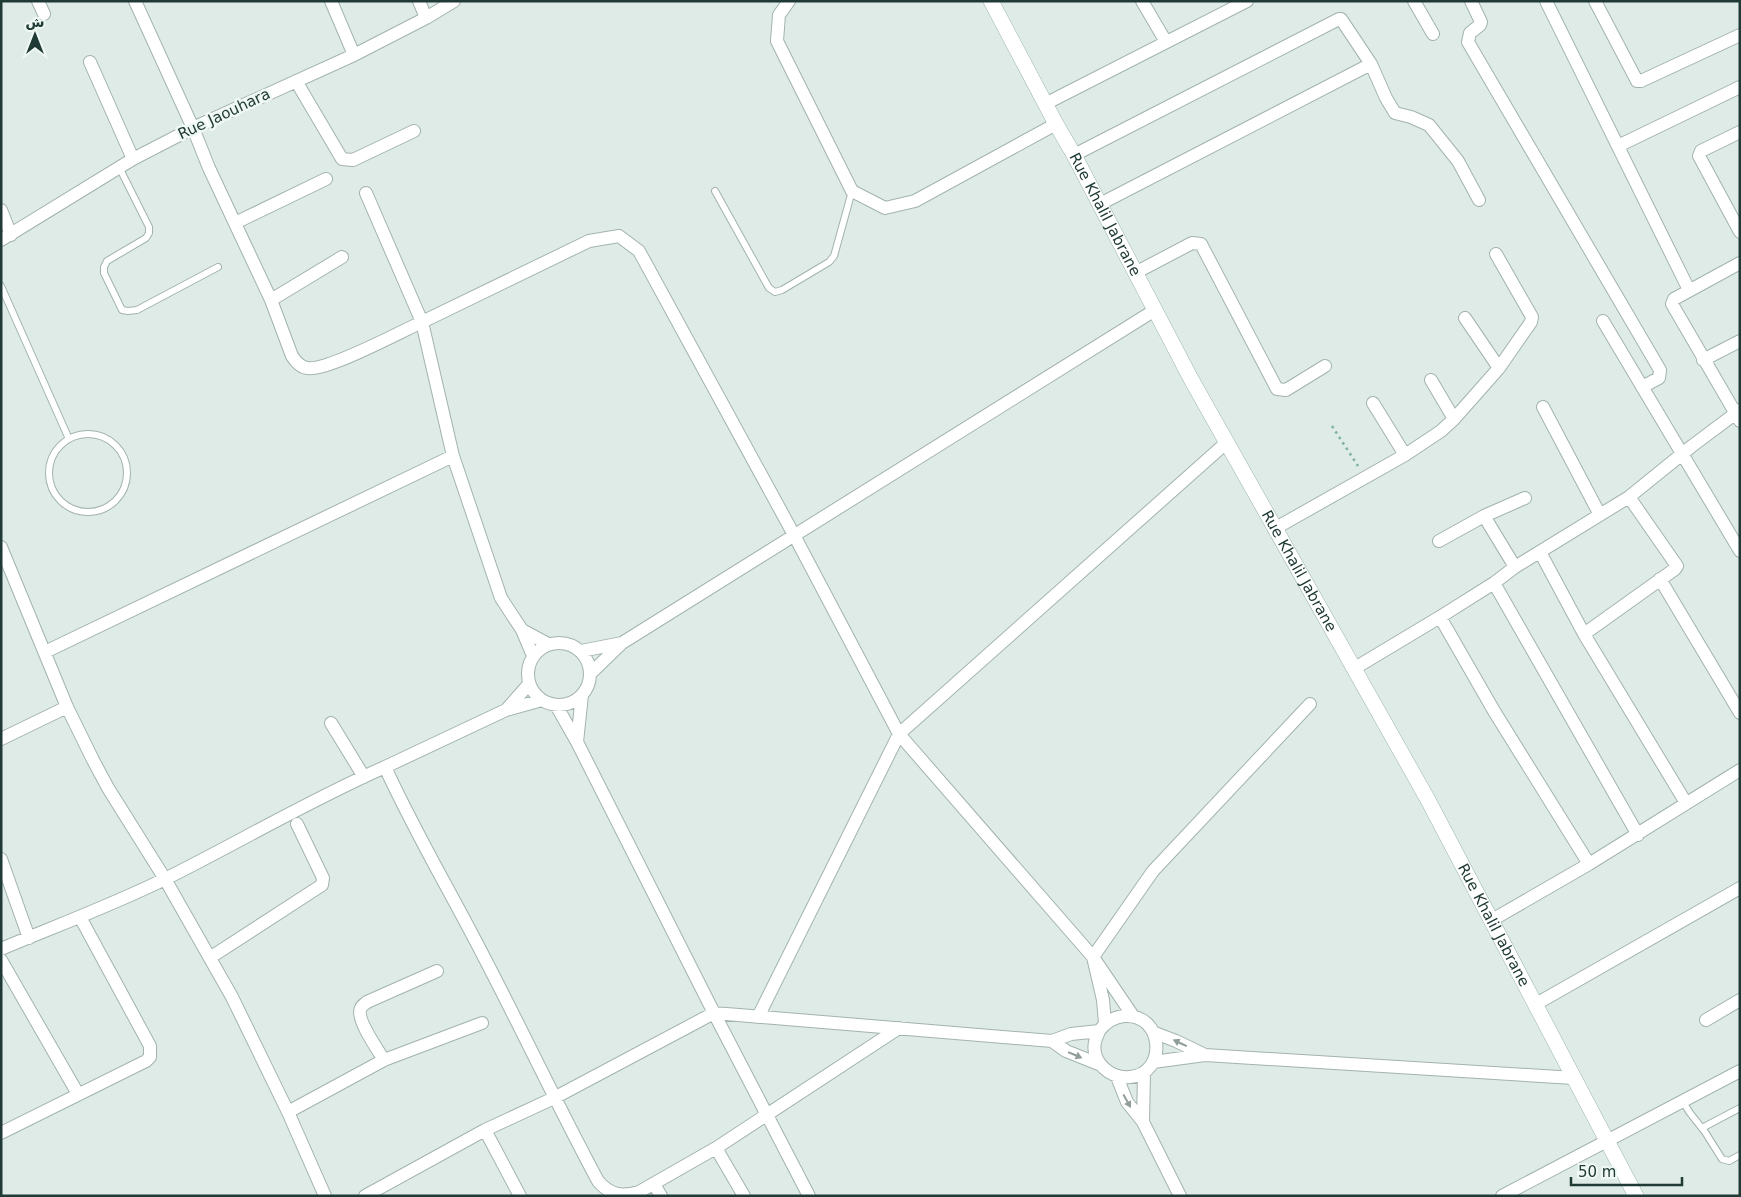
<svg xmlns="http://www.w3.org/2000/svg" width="1741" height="1197" viewBox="0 0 1741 1197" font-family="'DejaVu Sans',Cairo,sans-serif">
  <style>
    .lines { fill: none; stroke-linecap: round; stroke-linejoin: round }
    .lane-casing { stroke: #a2b3ad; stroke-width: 8 }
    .street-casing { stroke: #a2b3ad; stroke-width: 14 }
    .secondary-casing { stroke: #9eb7af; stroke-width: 16 }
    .path { stroke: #7eb0a3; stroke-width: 2.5; stroke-dasharray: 2.5 4; stroke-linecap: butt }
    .lane { stroke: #fff; stroke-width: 6 }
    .street { stroke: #fff; stroke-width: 12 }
    .secondary { stroke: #fff; stroke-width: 15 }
    .oneway { fill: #909d9a }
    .labels { text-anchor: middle; stroke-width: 5; stroke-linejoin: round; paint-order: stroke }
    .street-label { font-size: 15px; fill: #203b35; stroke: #f0f8f4 }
  </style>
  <rect width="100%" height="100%" fill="#dfebe6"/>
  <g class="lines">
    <defs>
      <path id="lane" d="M119 167 149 227V233L146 238 107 261 104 267V273L122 310 128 311 137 310 218 267
        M715 191 769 288 775 292 782 290 829 262 834 256 852 191
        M1 286 69 439
        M49 473a39 39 0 1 1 78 0a39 39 0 1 1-78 0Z
        M1683 1102 1690 1113 1705 1132 1722 1159 1729 1161 1740 1155
        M1702 1128 1740 1108"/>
      <path id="street" d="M38 1 44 14
        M135 1 193 128 209 168 271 300 292 356C296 362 300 367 307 368 326 372 400 332 422 322L366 193
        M331 1 354 55
        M419 1 426 18
        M789 1 779 15 777 41 852 191 885 208 915 201 1056 124
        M1142 1 1166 42
        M1414 1 1433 34
        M1471 1 1481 22 1480 25 1470 33 1468 42 1660 370 1659 378 1642 387
        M1546 1 1689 290
        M1595 1 1637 81H1641L1740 35
        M90 62 133 159
        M296 81 342 159 353 160 414 131
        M1045 104 1247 1
        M1740 132 1701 151 1699 156 1740 232
        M1618 146 1740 87
        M1074 155 1339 19H1341L1371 64 1386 98 1395 113 1411 117 1429 125 1458 161 1479 200
        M1100 204 1371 64
        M1 210 11 235
        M235 223 326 179
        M1 240 133 159 193 128 354 55 426 18 454 1
        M1740 263 1674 299 1672 304 1740 421
        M1135 273 1192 243 1201 244 1277 389 1286 390 1325 366
        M271 300 342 257
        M1465 318 1499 368
        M1603 321 1740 551
        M1703 360 1740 341
        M1431 380 1454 419
        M1373 403 1405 455
        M1543 407 1600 515
        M1484 516 1515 567
        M1274 529 1405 455 1441 431 1454 419 1499 368 1531 322 1532 317 1496 254
        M1439 541 1484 516 1525 498
        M1 547 67 707 93 760 108 788 165 879 232 997 288 1112 325 1196
        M1540 552 1584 634 1686 803
        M1660 579 1740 713
        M1494 583 1638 835
        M1440 617 1494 711 1589 864
        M522 630 548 644
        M1584 634 1675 569 1677 566 1629 497
        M528 674a31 31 0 1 1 62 0a31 31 0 1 1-62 0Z
        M581 651 622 643
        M45 652 453 456
        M533 656 522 630 501 598 453 456 422 322 589 241 619 236 639 251 794 535 899 734 1093 957 1133 1016
        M1355 668 1440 617 1494 583 1515 567 1629 497 1692 446 1740 410
        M591 673 622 643 1155 310
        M556 705 577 742 714 1013 809 1196
        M506 710 529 684
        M331 723 364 777
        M1 739 67 707
        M577 742 582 695
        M385 767 506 710 542 700
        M1 859 29 938
        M1492 920 1589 864 1740 770
        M1 949C56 926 112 905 165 879 239 842 310 800 385 767 412 826 444 881 474 938 517 1019 555 1101 598 1181 610 1195 621 1197 639 1192L716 1148 899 1028
        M211 957 322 885 323 878 297 824
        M1 960 78 1094
        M1536 1004 1740 888
        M758 1017 899 734 1226 443
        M1706 1020 1740 1000
        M1105 1023 1103 1000 1093 957 1153 871 1310 704
        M1155 1033 1176 1041 1205 1055
        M1052 1041 1066 1051 1101 1065
        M384 1060C378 1050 355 1018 361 1008 362 1005 365 1004 367 1002L437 971
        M1153 1062 1205 1055 1574 1078
        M1117 1077 1127 1102 1143 1122 1180 1196
        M288 1112 384 1060 482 1023
        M1143 1122 1144 1072
        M485 1130 520 1196
        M1 1133 146 1061 150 1057V1046L80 917
        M716 1148 744 1196
        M654 1184 661 1196
        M365 1196 485 1130 554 1098 714 1013 1052 1041 1071 1034 1099 1031C1105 1023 1113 1017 1124 1016 1164 1013 1168 1074 1130 1077 1110 1079 1091 1062 1095 1042 1096 1038 1098 1034 1099 1031
        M1502 1196 1740 1071"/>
      <g id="secondary">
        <path id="s1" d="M991 1 1056 124 1074 155 1191 379 1428 800 1636 1196"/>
      </g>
    </defs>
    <use href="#lane" class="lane-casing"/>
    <use href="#street" class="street-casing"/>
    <use href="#secondary" class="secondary-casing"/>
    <path class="path" d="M1332 426 1358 466"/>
    <use href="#lane" class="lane"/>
    <use href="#street" class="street"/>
    <use href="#secondary" class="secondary"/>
  </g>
  <defs><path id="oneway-solid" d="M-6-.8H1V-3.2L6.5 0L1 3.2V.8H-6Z" transform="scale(1.25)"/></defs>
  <g class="oneway">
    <use href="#oneway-solid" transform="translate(1180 1043) rotate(-155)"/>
    <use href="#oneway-solid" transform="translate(1075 1055) rotate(23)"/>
    <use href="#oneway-solid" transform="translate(1127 1101) rotate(61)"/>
  </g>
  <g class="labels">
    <g class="street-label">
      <text transform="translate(224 114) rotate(-25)" y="5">Rue Jaouhara</text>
      <text dy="5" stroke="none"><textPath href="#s1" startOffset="242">Rue Khalil Jabrane</textPath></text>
      <text dy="5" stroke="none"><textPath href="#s1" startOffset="648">Rue Khalil Jabrane</textPath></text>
      <text dy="5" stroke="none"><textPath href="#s1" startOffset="1052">Rue Khalil Jabrane</textPath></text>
    </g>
  </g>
  <rect width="1741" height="1197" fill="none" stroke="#203b35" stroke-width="5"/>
  <g transform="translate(35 35)" stroke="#f0f8f4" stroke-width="4" paint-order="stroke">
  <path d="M0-4L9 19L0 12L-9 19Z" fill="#203b35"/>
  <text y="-8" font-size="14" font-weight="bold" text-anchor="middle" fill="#203b35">ش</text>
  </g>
  <path d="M1571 1177v8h111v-8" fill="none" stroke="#203b35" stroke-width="2.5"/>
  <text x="1578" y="1177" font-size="15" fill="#203b35" stroke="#f0f8f4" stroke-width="4" paint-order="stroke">50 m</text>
</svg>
